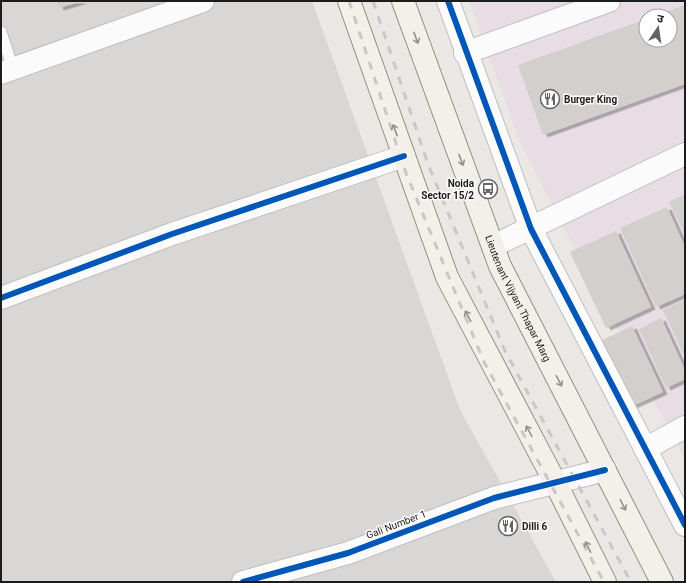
<svg xmlns="http://www.w3.org/2000/svg" width="686" height="583" viewBox="0 0 686 583" font-family="Roboto,'Noto Sans Devanagari',sans-serif">
  <style>
    .residential { fill: #d9d7d6 }
    .industrial { fill: #e8dde5; fill-rule: evenodd }
    .building { fill: #d2cfcd; filter: url(#shadow) }
    .lines { fill: none; stroke-linecap: round; stroke-linejoin: round }
    .service-casing { stroke: #c0bebd; stroke-width: 13 }
    .minor-casing { stroke: #c0bebd; stroke-width: 24 }
    .secondary-casing { stroke: #93917e; stroke-width: 24 }
    .service { stroke: #fcfbfb; stroke-width: 11 }
    .minor { stroke: #fcfbfb; stroke-width: 22 }
    .secondary { stroke: #f2f0e9; stroke-width: 22 }
    .rail { stroke: #c9c8c8; stroke-width: 3; stroke-dasharray: 8 8; stroke-linecap: butt }
    .cycleway-casing { stroke: #fff; stroke-width: 8 }
    .cycleway { stroke: #0057b8; stroke-width: 6 }
    .oneway { stroke: #92918d }
    .labels { text-anchor: middle; stroke-width: 3; stroke-linejoin: round; paint-order: stroke }
    .poi-label { font-size: 10px; font-weight: bold; fill: #1c1c1c; stroke: #fff; text-anchor: start }
    .street-label { font-size: 10px; fill: #1c1c1c; stroke: #fff }
  </style>
  <defs>
    <filter id="shadow"><feDropShadow dx="4.5" dy="2.5" stdDeviation="0" flood-color="#0004"/></filter>
  </defs>
  <rect width="100%" height="100%" fill="#eae7e5"/>
  <path class="residential" d="M1 1H312L460 410 556 582H1Z"/>
  <path class="industrial" d="M469 1H685V460L521 145ZM646 16H670V40H646Z"/>
  <path class="building" d="M57 1H83L59 8Z
    M685 5V84L543 135 518 65 646 19V40H670V16H655Z
    M685 194V235L669 202Z
    M667 207 685 247V294L656 307 620 228Z
    M616 231 651 307 606 328 570 252Z
    M685 300V358L663 310Z
    M661 318 685 370V379L666 388 639 329Z
    M632 326 663 392 632 406 602 340Z"/>
  <g class="lines">
    <defs>
      <path id="service" d="M1 32 13 69"/>
      <path id="minor" d="M448 1 531 229 685 525
        M465 53 609 1
        M1 73 203 1
        M493 246 685 154
        M1 298 172 234 404 156
        M645 449 685 427
        M243 582 348 553 494 498 605 470"/>
      <g id="secondary">
        <path d="M349 1 447 277 555 482 605 582"/>
        <path id="s1" d="M403 1 500 266 662 582"/>
      </g>
    </defs>
    <use href="#service" class="service-casing"/>
    <use href="#minor" class="minor-casing"/>
    <use href="#secondary" class="secondary-casing"/>
    <use href="#service" class="service"/>
    <use href="#minor" class="minor"/>
    <use href="#secondary" class="secondary"/>
    <path class="rail" d="M349 1 406 173 484 362 604 582
      M373 1 428 164 505 351 631 582"/>
    <defs>
      <path id="cycleway" d="M448 1 531 229 685 525
        M1 298 172 234 404 156
        M243 582 348 553 494 498 605 470"/>
    </defs>
    <use href="#cycleway" class="cycleway-casing"/>
    <use href="#cycleway" class="cycleway"/>
  </g>
  <defs><path id="oneway-shaft" d="M-6 0H5M1.5-3L5.5 0L1.5 3" fill="none" stroke-width="1.6" stroke-linecap="round" stroke-linejoin="round"/></defs>
  <g class="oneway">
    <use href="#oneway-shaft" transform="translate(416 38) rotate(70)"/>
    <use href="#oneway-shaft" transform="translate(395 130) rotate(-110)"/>
    <use href="#oneway-shaft" transform="translate(461 160) rotate(70)"/>
    <use href="#oneway-shaft" transform="translate(468 316) rotate(-118)"/>
    <use href="#oneway-shaft" transform="translate(559 381) rotate(63)"/>
    <use href="#oneway-shaft" transform="translate(529 431) rotate(-118)"/>
    <use href="#oneway-shaft" transform="translate(623 505) rotate(63)"/>
    <use href="#oneway-shaft" transform="translate(588 547) rotate(-116)"/>
  </g>
  <defs>
    <symbol id="restaurant-ring" viewBox="-11 -11 22 22"><circle r="9.5" fill="#fff" stroke="#646362" stroke-width="1.5"/><path d="M-5-6h1v4h1v-4h1v4h1v-4h1v5L-1.5 .5V6h-2V.5L-5-1ZM5-6V6H3V1.5H1.5Q1.5-4 5-6Z" fill="#646362"/></symbol>
    <symbol id="bus-ring" viewBox="-11 -11 22 22"><circle r="9.5" fill="#fff" stroke="#646362" stroke-width="1.5"/><path d="M-5-6H5V4H4V6H2V4H-2V6H-4V4H-5ZM-3.5-4V0h7V-4ZM-3.5 1.2v1.5H-2V1.2ZM2 1.2v1.5H3.5V1.2Z" fill="#646362"/></symbol>
  </defs>
  <g fill-rule="evenodd">
    <use href="#restaurant-ring" x="539" y="88" width="22" height="22"/>
    <use href="#bus-ring" x="477" y="178" width="22" height="22"/>
    <use href="#restaurant-ring" x="497" y="515" width="22" height="22"/>
  </g>
  <g class="labels">
    <g class="poi-label">
      <text x="564" y="103">Burger King</text>
      <text x="474" y="187" text-anchor="end">Noida<tspan x="474" dy="12">Sector 15/2</tspan></text>
      <text x="522" y="530">Dilli 6</text>
    </g>
    <g class="street-label">
      <text dy="4" stroke="none"><textPath href="#s1" startOffset="319">Lieutenant Vijyant Thapar Marg</textPath></text>
      <text transform="translate(396 524) rotate(-21)" y="4">Gali Number 1</text>
    </g>
  </g>
  <rect width="686" height="583" fill="none" stroke="#1c1c1c" stroke-width="4"/>
  <g transform="translate(658 28) rotate(13)"><circle r="19" fill="#ffffff" stroke="#a4a4a4"/>
  <path d="M0-3L7 15L0 10L-7 15Z" fill="#646362"/>
  <text y="-6" font-size="11" font-weight="bold" text-anchor="middle" fill="#1c1c1c">उ</text>
  </g>
</svg>
